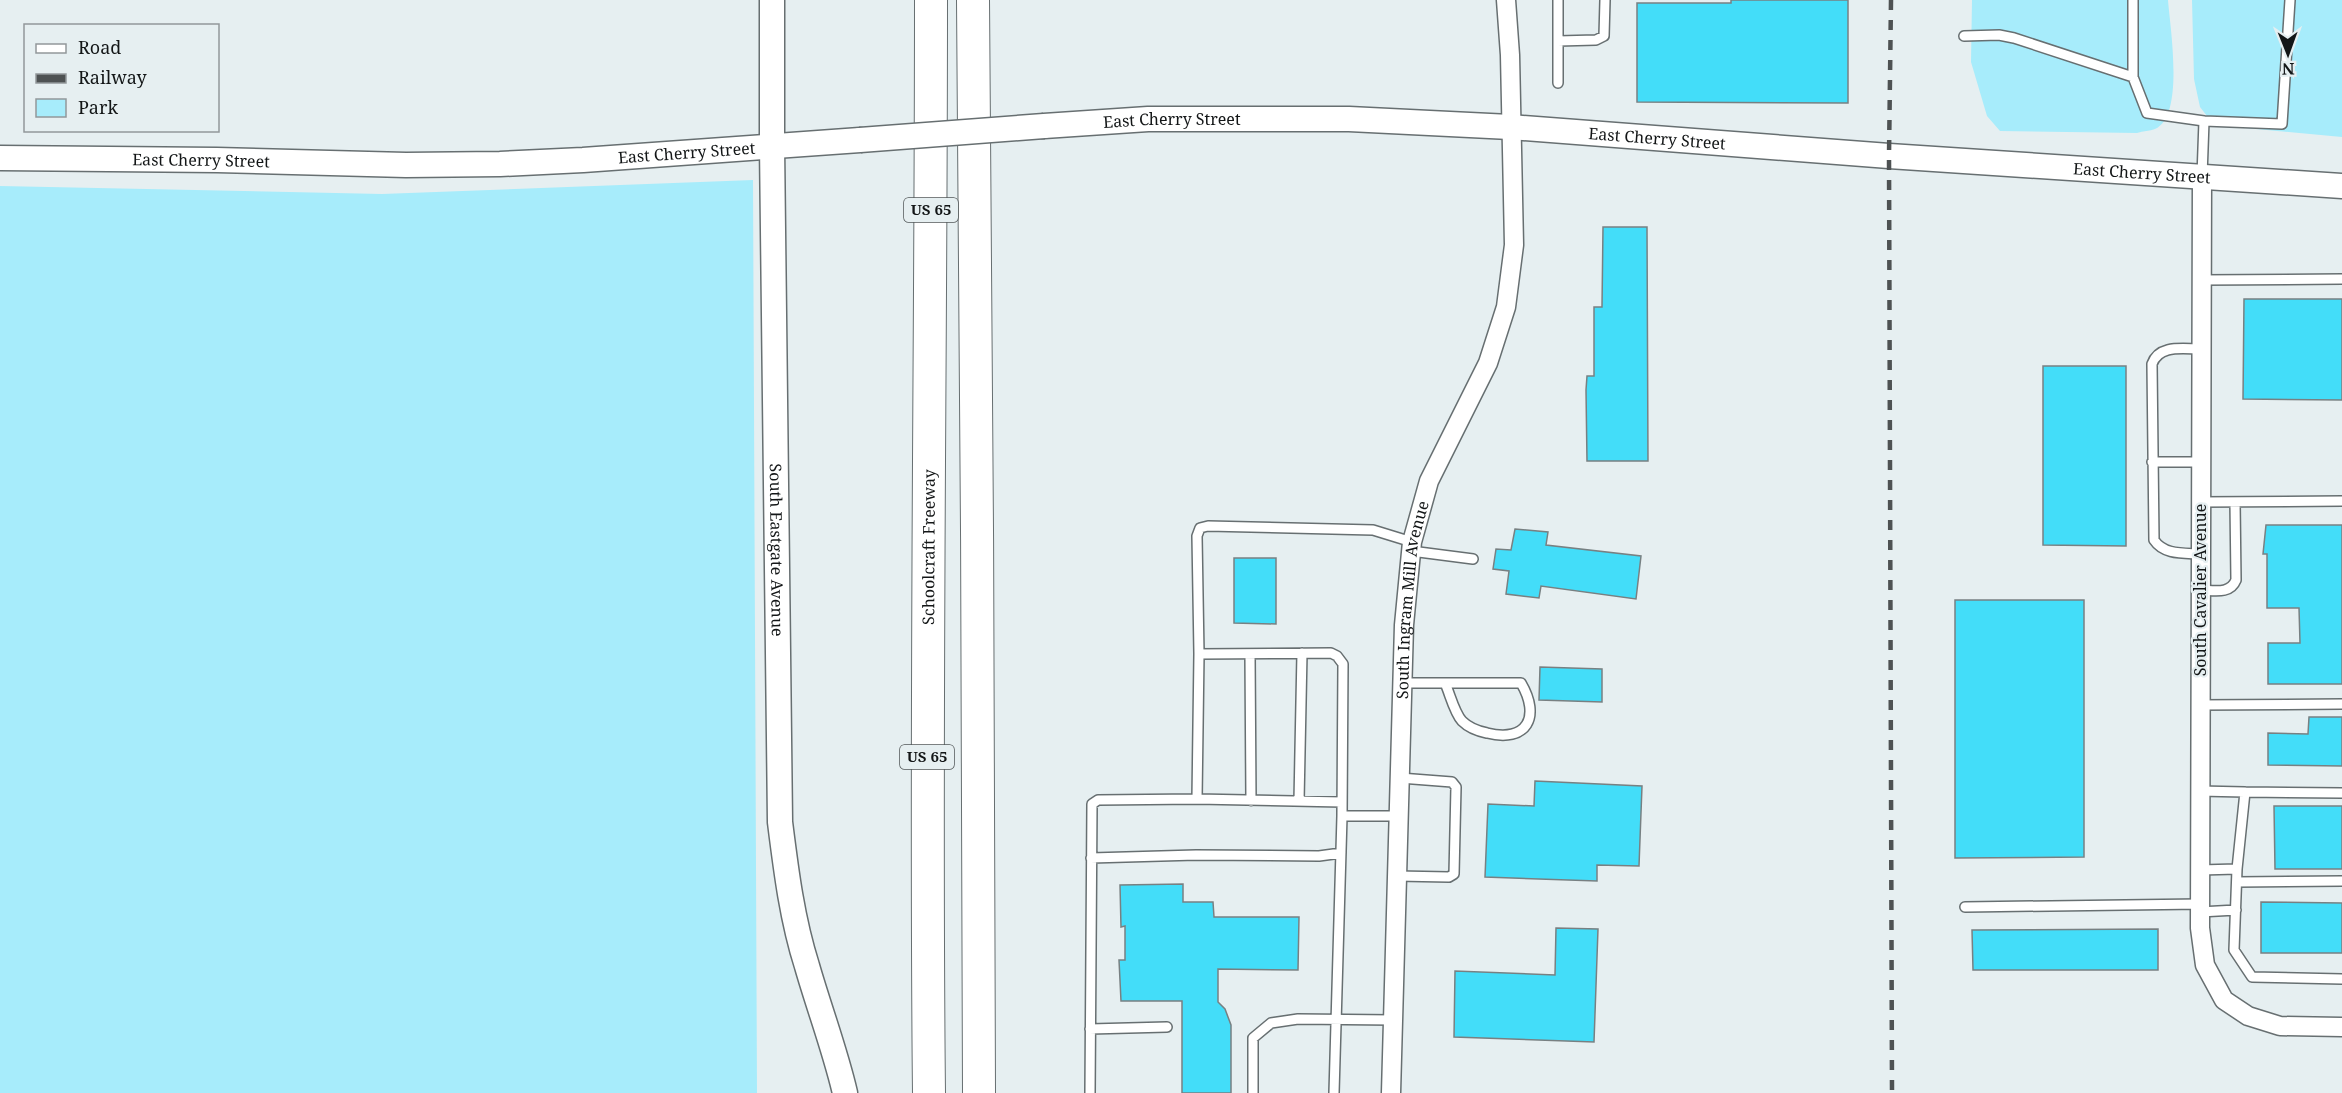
<svg xmlns="http://www.w3.org/2000/svg" width="2342" height="1093" viewBox="0 0 2342 1093" font-family="'Noto Serif',serif">
  <style>
    .green { fill: #a7ecfb }
    .building { fill: #43ddf9; stroke: #788082; stroke-width: 1.5 }
    .lines { fill: none; stroke-linecap: round; stroke-linejoin: round }
    .lane-casing { stroke: #676f71; stroke-width: 12 }
    .street-casing { stroke: #676f71; stroke-width: 21 }
    .secondary-casing { stroke: #676f71; stroke-width: 27 }
    .highway-casing { stroke: #676f71; stroke-width: 34 }
    .lane { stroke: #fff; stroke-width: 9 }
    .street { stroke: #fff; stroke-width: 18 }
    .secondary { stroke: #fff; stroke-width: 24 }
    .highway { stroke: #fff; stroke-width: 32 }
    .rail { stroke: #4e5253; stroke-width: 4.5; stroke-dasharray: 10 10; stroke-linecap: butt }
    .secondary-bridge-casing { stroke: #676f71; stroke-width: 27; stroke-linecap: butt }
    .secondary-bridge { stroke: #fff; stroke-width: 24 }
    .labels { text-anchor: middle; stroke-width: 4.5; stroke-linejoin: round; paint-order: stroke }
    .shield { fill: #e6eff1; stroke: #525758; stroke-width: 1.5 }
    .shield-label { font-size: 15px; font-weight: bold; fill: #131617 }
    .street-label { font-size: 16px; fill: #131617; stroke: #e6eff1 }
  </style>
  <rect width="100%" height="100%" fill="#e6eff1"/>
  <path class="green" d="M1972 0H2168C2170 27 2185 116 2155 129 2150 131 2143 131 2137 133L2000 131 1987 116 1971 62Z
    M2192 0H2342V137L2214 125 2200 107 2194 79Z
    M753 180 757 1093H0V186L382 194Z"/>
  <path class="building" d="M1731 0H1848V103L1637 102V3H1731Z
    M1603 227H1647L1648 461H1587L1586 390 1587 376H1594V307H1602Z
    M2244 299H2342V400L2243 399Z
    M2043 366H2126V546L2043 545Z
    M2266 525H2342V684H2268V643H2300L2299 608H2267V554H2263Z
    M1515 529 1548 532 1546 545 1641 556 1636 599 1541 586 1539 598 1506 594 1509 571 1493 569 1496 549 1511 550Z
    M1234 558H1276V624L1234 623Z
    M1955 600H2084V857L1955 858Z
    M1540 667 1602 669V702L1539 700Z
    M2309 717H2342V766L2268 765V733L2308 734Z
    M1535 781 1642 786 1639 866 1597 865V881L1485 877 1488 804 1534 806Z
    M2274 806H2342V869H2275Z
    M1183 884V902H1213L1214 917H1299L1298 970 1218 969V1002L1225 1009 1231 1025V1093H1182V1001H1121L1119 960H1125V926L1121 927 1120 885Z
    M2261 902 2342 903V953H2261Z
    M1556 928 1598 929 1594 1042 1454 1037 1455 971 1555 975Z
    M2158 929V970H1973L1972 930Z"/>
  <g class="lines">
    <defs>
      <path id="lane" d="M1558 0V83
        M2133 0V77L2147 113 2204 121
        M1964 36 1999 35 2014 38 2133 77
        M1558 41 1596 40 1604 36 1605 0
        M2202 176 2204 121 2282 124 2290 0
        M2201 280 2342 279
        M2152 462H2200
        M2200 502 2342 501
        M1411 551 1473 559
        M2200 554C2183 553 2164 555 2154 540L2152 364C2159 344 2183 349 2201 349
        M2200 590C2213 590 2230 595 2236 580L2235 502
        M1199 654 1197 536 1200 528 1208 526 1373 530 1412 542
        M1250 654 1251 801
        M1402 683H1521C1541 717 1527 743 1487 733 1477 731 1469 728 1462 721 1454 712 1450 694 1445 683
        M2199 705 2342 704
        M2199 791 2245 792
        M2342 793 2245 792 2237 869 2234 950 2252 977 2342 979
        M1197 799 1342 802
        M1299 801 1302 653
        M1342 816H1399
        M1091 858 1196 855 1319 856 1341 853
        M2200 870 2237 869
        M1397 876 1449 877 1454 874 1456 787 1452 782 1400 778
        M2237 882 2342 881
        M1965 907 2200 904
        M2200 912 2236 910
        M1090 1029 1167 1027
        M1090 1093 1092 804 1098 800 1197 799 1199 654 1331 653 1337 656 1343 664 1342 816 1334 1093
        M1253 1093V1038L1271 1023 1298 1019 1393 1020"/>
      <g id="street">
        <path d="M2202 176 2200 928 2205 965 2224 1000 2248 1016 2280 1026 2342 1027"/>
        <path id="s1" d="M1391 1093 1404 625 1412 542 1429 481 1488 363 1506 307 1514 245 1510 55 1506 0"/>
      </g>
      <g id="secondary">
        <path id="s2" d="M772 0V145L780 822C786 870 792 919 807 966 819 1008 835 1050 845 1093"/>
        <path id="s3" d="M1044 126 1148 119H1349L1510 127 1889 156 2342 186"/>
        <path id="s4" d="M0 158 217 160 406 165 500 164 583 160 860 140"/>
      </g>
      <g id="highway">
        <path d="M973 0C975 364 980 729 979 1093"/>
        <path id="s5" d="M929 1093C925 729 931 364 931 0"/>
      </g>
    </defs>
    <use href="#lane" class="lane-casing"/>
    <use href="#street" class="street-casing"/>
    <use href="#secondary" class="secondary-casing"/>
    <use href="#highway" class="highway-casing"/>
    <use href="#lane" class="lane"/>
    <use href="#street" class="street"/>
    <use href="#secondary" class="secondary"/>
    <use href="#highway" class="highway"/>
    <path class="rail" d="M1891 0 1889 156 1892 1093"/>
    <defs>
      <path id="secondary-bridge" d="M860 140 1044 126"/>
    </defs>
    <use href="#secondary-bridge" class="secondary-bridge-casing"/>
    <use href="#secondary-bridge" class="secondary-bridge"/>
  </g>
  <g class="labels">
    <g class="shield">
      <rect x="904" y="198" width="54" height="24" rx="4.5"/>
      <rect x="900" y="745" width="54" height="24" rx="4.5"/>
    </g>
    <g class="shield-label">
      <text x="931" y="215">US 65</text>
      <text x="927" y="762">US 65</text>
    </g>
    <g class="street-label">
      <text dy="6" stroke="none"><textPath href="#s3" startOffset="128">East Cherry Street</textPath></text>
      <text dy="6" stroke="none"><textPath href="#s3" startOffset="614">East Cherry Street</textPath></text>
      <text dy="6" stroke="none"><textPath href="#s4" startOffset="687">East Cherry Street</textPath></text>
      <text dy="6" stroke="none"><textPath href="#s4" startOffset="201">East Cherry Street</textPath></text>
      <text dy="6" stroke="none"><textPath href="#s3" startOffset="1100">East Cherry Street</textPath></text>
      <text dy="6" stroke="none"><textPath href="#s5" startOffset="546">Schoolcraft Freeway</textPath></text>
      <text dy="6" stroke="none"><textPath href="#s2" startOffset="550">South Eastgate Avenue</textPath></text>
      <text transform="translate(2200 590) rotate(-90)" y="6">South Cavalier Avenue</text>
      <text dy="6" stroke="none"><textPath href="#s1" startOffset="494">South Ingram Mill Avenue</textPath></text>
    </g>
  </g>
  <rect x="24" y="24" width="195" height="108" fill="#e6eff1" stroke="#92989a" stroke-width="1.5"/>
  <rect x="36" y="44" width="30" height="9" fill="#ffffff" stroke="#92989a" stroke-width="1.5"/>
  <text x="78" y="54" font-size="18" fill="#131617">Road</text>
  <rect x="36" y="74" width="30" height="9" fill="#4e5253" stroke="#92989a" stroke-width="1.5"/>
  <text x="78" y="84" font-size="18" fill="#131617">Railway</text>
  <rect x="36" y="99" width="30" height="18" fill="#a7ecfb" stroke="#92989a" stroke-width="1.5"/>
  <text x="78" y="114" font-size="18" fill="#131617">Park</text>
  <g transform="translate(2288 54) rotate(179)" stroke="#e6eff1" stroke-width="4.5" paint-order="stroke">
  <path d="M0-4.5L10 22L0 15L-10 22Z" fill="#131617"/>
  <text y="-9" font-size="16" font-weight="bold" text-anchor="middle" fill="#131617">N</text>
  </g>
</svg>
